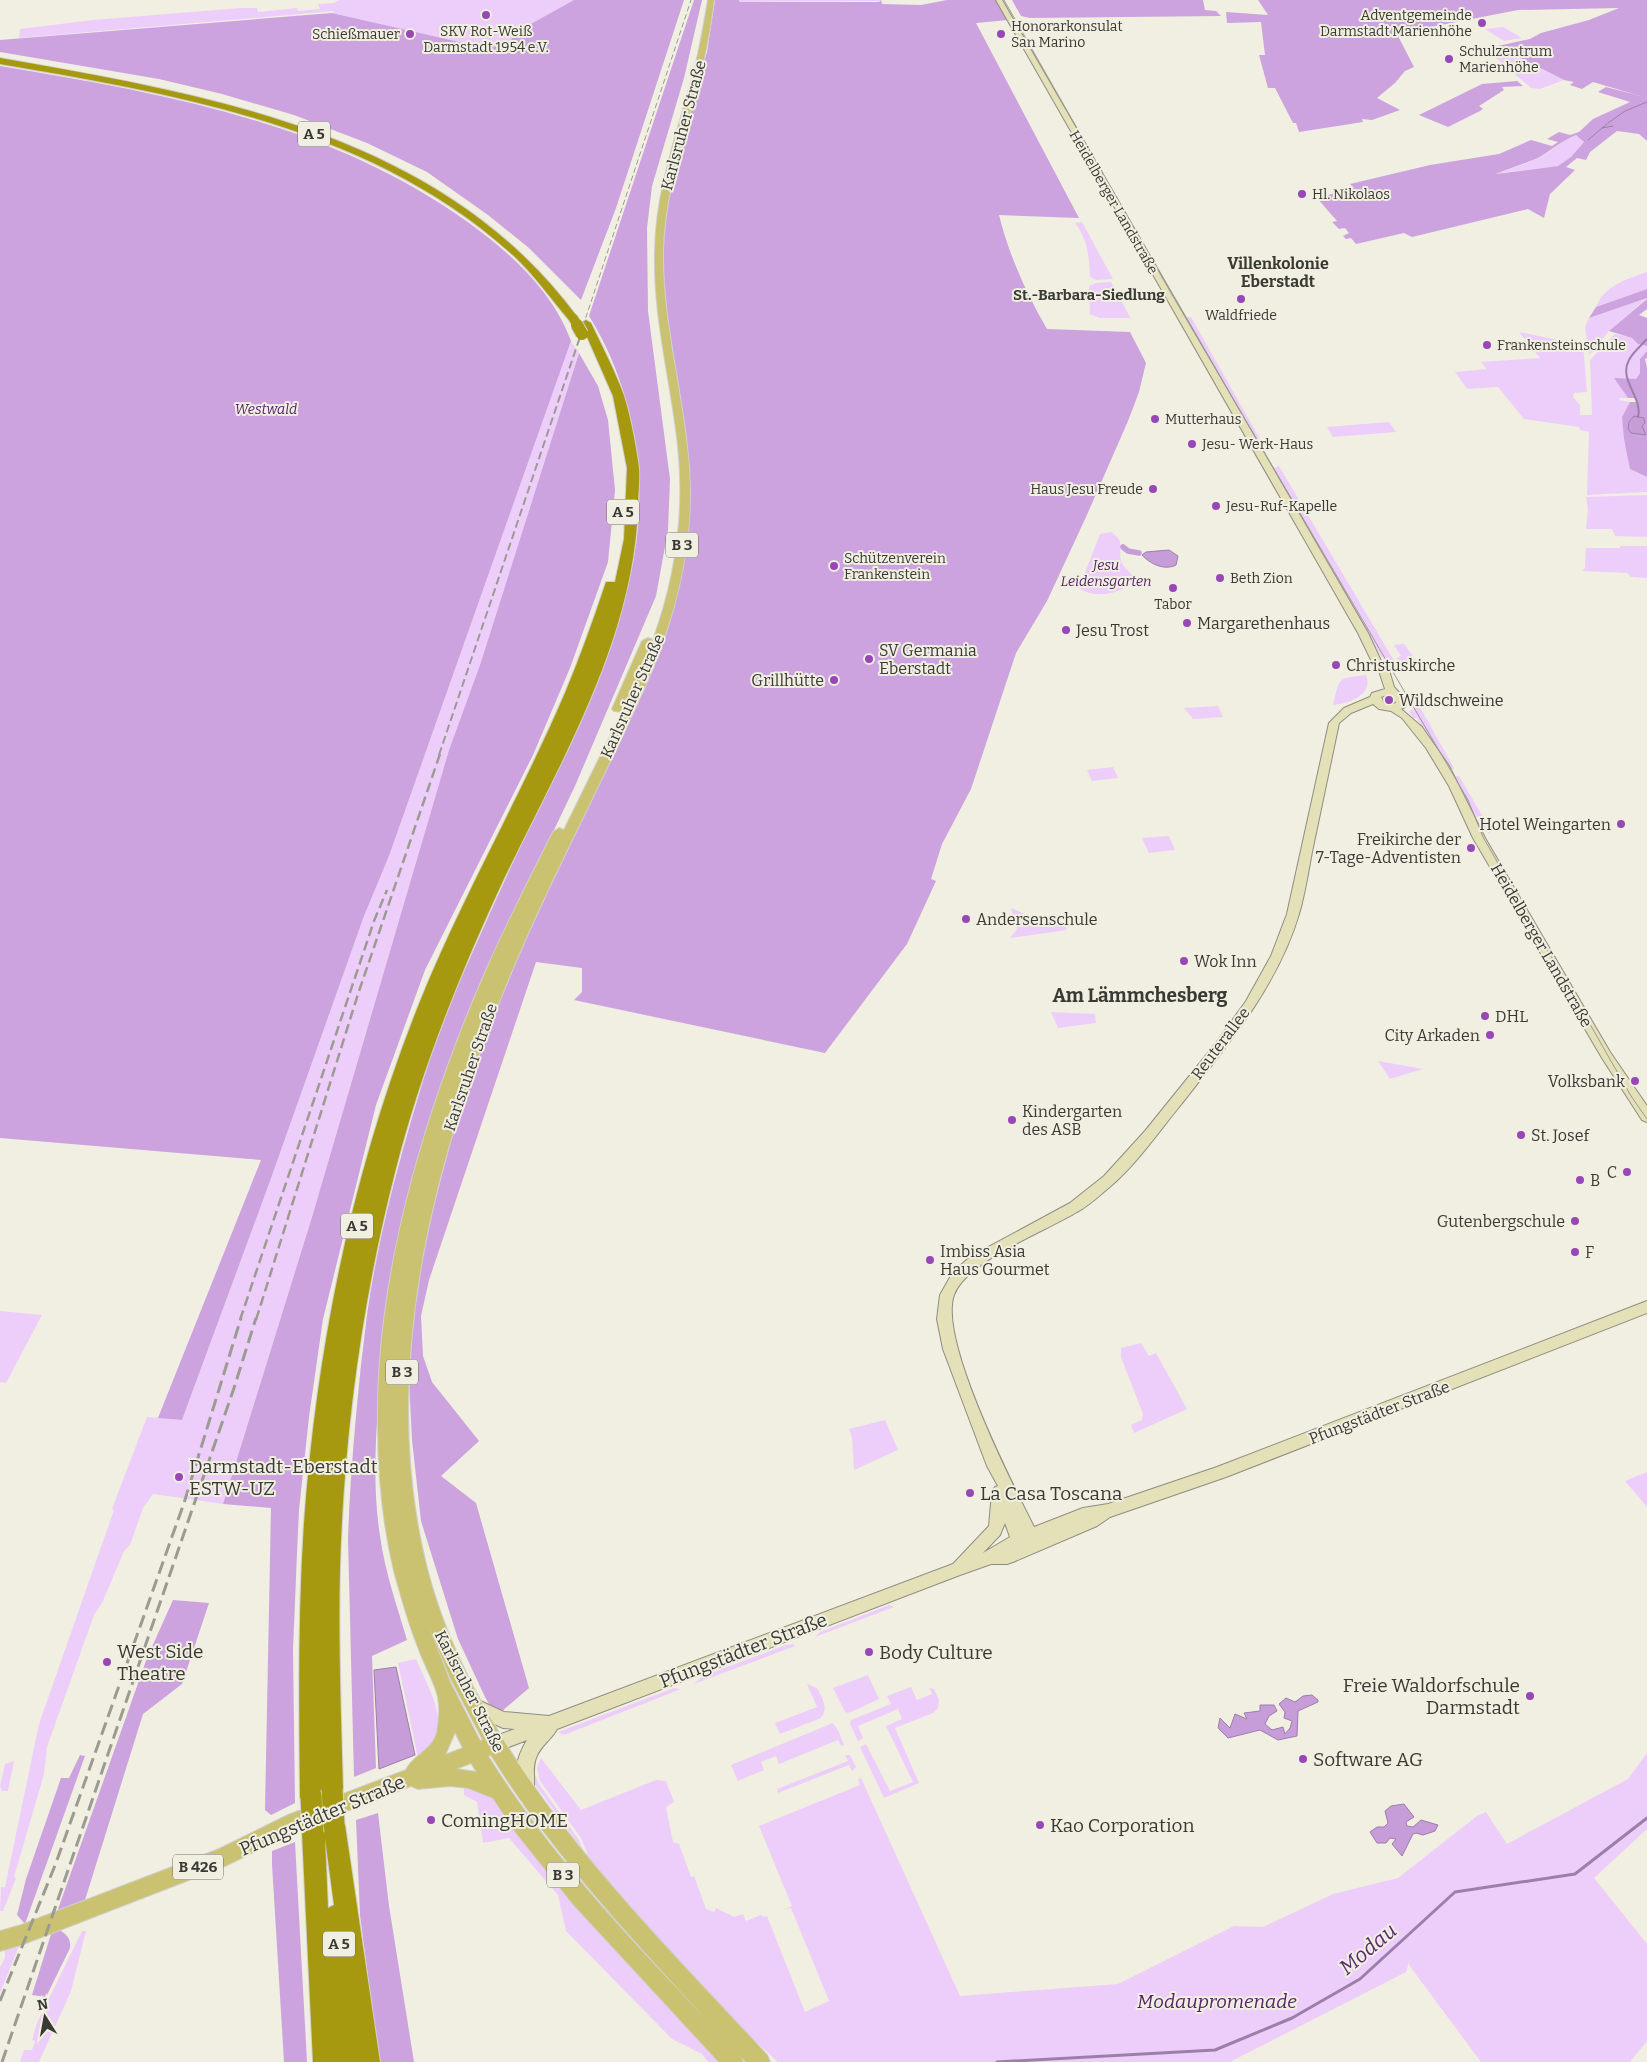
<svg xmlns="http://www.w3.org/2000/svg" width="1647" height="2062" viewBox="0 0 1647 2062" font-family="Bitter,serif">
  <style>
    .green { fill: #edcefa }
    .forest { fill: #cca3de; fill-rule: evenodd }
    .water { fill: #c69dd8; stroke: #9c7fa7 }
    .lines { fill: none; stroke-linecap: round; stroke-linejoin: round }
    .stream-far2 { stroke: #9c7fa7; stroke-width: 1 }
    .stream-far1 { stroke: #9c7fa7; stroke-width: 2 }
    .stream { stroke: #9c7fa7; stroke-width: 3 }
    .canal { stroke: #c69dd8; stroke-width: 5.5 }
    .secondary-casing { stroke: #8e8d82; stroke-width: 2 }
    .primary-casing { stroke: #d0d0cf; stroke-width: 2 }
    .highway-casing { stroke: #d0d0cf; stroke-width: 2 }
    .secondary { fill: #e4e0b7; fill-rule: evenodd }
    .primary { fill: #cac270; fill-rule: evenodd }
    .highway { fill: #a69910; fill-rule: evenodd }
    .tram { stroke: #9c9b92; stroke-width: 1 }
    .rail-far3 { stroke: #9c9b92; stroke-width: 1; stroke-dasharray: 5.5 3; stroke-linecap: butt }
    .rail-far2 { stroke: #9c9b92; stroke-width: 2; stroke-dasharray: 8 4; stroke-linecap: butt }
    .rail-far1 { stroke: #9c9b92; stroke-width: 2.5; stroke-dasharray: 10 5; stroke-linecap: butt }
    .rail { stroke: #9c9b92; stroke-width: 3; stroke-dasharray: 13 6; stroke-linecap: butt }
    .highway-bridge-far2-casing { stroke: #d0d0cf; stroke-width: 11; stroke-linecap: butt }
    .highway-bridge-far1-casing { stroke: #d0d0cf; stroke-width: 14; stroke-linecap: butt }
    .highway-bridge-casing { stroke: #d0d0cf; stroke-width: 23; stroke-linecap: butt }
    .highway-bridge-far2 { stroke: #a69910; stroke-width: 9 }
    .highway-bridge-far1 { stroke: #a69910; stroke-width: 12 }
    .highway-bridge { stroke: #a69910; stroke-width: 21 }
    .poi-dot { fill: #9847b7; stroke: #f0efe2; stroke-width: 2 }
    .labels { text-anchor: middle; stroke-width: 4; stroke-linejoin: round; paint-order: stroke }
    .far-poi-label { font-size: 14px; fill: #3a3a35; stroke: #f0efe2; text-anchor: start }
    .far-street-label { font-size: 14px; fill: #3a3a35; stroke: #f0efe2 }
    .far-park-label { font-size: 14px; font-style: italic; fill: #552368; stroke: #f0efe2 }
    .shield { fill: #f0efe2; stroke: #717069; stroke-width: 1 }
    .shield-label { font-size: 15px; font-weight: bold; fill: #3a3a35 }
    .far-neighbourhood-label { font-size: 15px; font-weight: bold; fill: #3a3a35; stroke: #f0efe2 }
    .street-label { font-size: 16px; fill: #3a3a35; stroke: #f0efe2 }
    .far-quarter-label { font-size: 16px; font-weight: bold; fill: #3a3a35; stroke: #f0efe2 }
    .poi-label { font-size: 16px; fill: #3a3a35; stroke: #f0efe2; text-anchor: start }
    .quarter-label { font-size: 19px; font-weight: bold; fill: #3a3a35; stroke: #f0efe2 }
    .near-poi-label { font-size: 19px; fill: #3a3a35; stroke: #f0efe2; text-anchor: start }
    .near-street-label { font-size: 19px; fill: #3a3a35; stroke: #f0efe2 }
    .near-park-label { font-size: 19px; font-style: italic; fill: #552368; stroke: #f0efe2 }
    .near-water-label { font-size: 21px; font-style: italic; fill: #5b296e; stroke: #f0efe2 }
  </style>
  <rect width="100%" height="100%" fill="#f0efe2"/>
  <path class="green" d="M339 0H574L518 31 510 41 477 46 332 13 335 11 19 38 20 29 93 20 240 8H257L258 12 297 8 298 11 320 9 318 4 334 3Z
    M739 0H879L880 1 739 2Z
    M1503 27 1522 38 1504 41 1485 29Z
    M1504 50 1511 55 1564 80 1540 89 1531 88 1496 58 1507 57 1499 51Z
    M1576 135 1585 141 1571 157 1558 166 1493 174C1512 168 1532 163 1549 152 1560 144 1562 141 1576 135Z
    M1082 222 1113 279 1096 280 1090 277C1089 256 1088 240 1075 223Z
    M1647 272V289L1596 307C1604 286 1627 279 1647 272Z
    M1111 282 1130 317 1131 318H1100L1090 314 1089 286 1096 283Z
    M1647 298 1609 331 1589 355 1585 327 1589 318Z
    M1185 317H1191L1260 439 1254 438Z
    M1519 332 1583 345 1587 392 1574 393 1573 397 1580 405V415H1592L1590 360 1615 334 1632 338 1638 344 1647 346V351L1640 359V373L1636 379H1615L1628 398H1620L1619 400 1630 402 1622 417 1630 469 1647 477V492L1587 495 1589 432 1580 430 1579 427 1524 419 1498 387 1467 389 1455 372 1487 369 1481 362 1540 358Z
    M571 341 579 353 480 665 449 750 312 1217 223 1504 153 1494 143 1508 130 1545 124 1551 102 1603 94 1615 47 1747 44 1774 14 1877 16 1878 3 1911H0L1 1887H5L39 1724 114 1510 112 1509 147 1417 182 1420 269 1184 364 916 389 856Z
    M1389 422 1396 432 1333 437 1327 427Z
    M1279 466 1396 664 1388 662 1381 656 1271 469Z
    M1647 495V537L1615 536 1612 529H1586L1588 509 1586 497Z
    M1111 532C1126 542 1118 547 1121 561 1123 567 1132 574 1136 580 1123 593 1095 600 1079 588L1100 534Z
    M1620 546H1647V578L1631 577 1627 573 1582 571 1585 568 1586 548H1620Z
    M1404 644 1418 663C1409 664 1403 667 1397 658L1401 656 1394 645Z
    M1366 675C1374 695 1349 704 1333 705 1340 676 1337 679 1366 675Z
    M1417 702 1454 768V769L1447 768 1417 718H1413L1409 711 1414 709 1410 703Z
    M1218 706 1223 717 1193 719 1184 708Z
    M1113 767 1118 778 1092 781 1087 770Z
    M1459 776 1490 829V833L1485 831 1479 817 1475 816 1452 777Z
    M1169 836 1175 850 1149 853 1142 838Z
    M1011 908 1029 916 1064 922 1067 930 1010 938 1017 929Z
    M1051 1012 1095 1014 1096 1023 1058 1028Z
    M1378 1061 1423 1069 1390 1079Z
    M0 1311 42 1315 6 1383 0 1382Z
    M1141 1343 1149 1356 1156 1353 1187 1409 1134 1433 1131 1425 1142 1420 1143 1414 1121 1357V1348Z
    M885 1420 898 1450 854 1470 852 1438 849 1429Z
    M1647 1472V1507L1625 1481Z
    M889 1605 894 1607 815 1637 820 1632Z
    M793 1644 795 1646 694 1684 703 1676 786 1645Z
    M416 1659C424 1679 449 1720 434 1741 430 1747 423 1753 418 1758L398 1663Z
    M868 1675 879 1699 849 1713 845 1712 833 1688Z
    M807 1684 817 1688C822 1698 829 1707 821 1718L780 1734 775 1723 817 1707Z
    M911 1687 917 1700 932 1694 929 1688 934 1689 939 1700 938 1708 933 1713 895 1728 919 1783 884 1798 860 1747 866 1744 890 1791 913 1782 886 1726 902 1719 898 1709 858 1726 863 1738 858 1741 850 1724 851 1720 891 1704 887 1696Z
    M674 1688 681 1689 564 1735 558 1732Z
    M833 1723 839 1732 844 1745 841 1746 838 1740 779 1764 776 1756 761 1762 764 1770 738 1781 731 1765Z
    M1647 1753V1829L1594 1878 1647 1944V2041L1630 2062H1481L1409 1965 1410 1959 1406 1972 1230 2062H778L742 2029 663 1946 590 1860 581 1838 540 1781 537 1768 541 1758 581 1810 656 1780 666 1781 674 1802 666 1807 673 1842 679 1844 691 1877 694 1876 706 1909 714 1912 716 1908 734 1917 743 1914 746 1921 761 1915 764 1917 767 1916 805 2012 829 2001 791 1908 784 1910 792 1906 759 1826 860 1785 858 1779 861 1778 960 1996 1118 1984 1234 1926 1263 1927 1333 1894 1398 1878 1477 1816 1486 1812 1507 1844 1628 1779Z
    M845 1755H850L856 1767 852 1771 849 1765 778 1793 777 1789 848 1761Z
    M14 1761 8 1791H2L0 1786 5 1764Z
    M534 1761 535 1775 539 1784 579 1840 584 1852 534 1783 532 1777Z
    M473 1786 489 1791 721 2062H708L702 2054 672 2039 566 1931 558 1895 509 1838 483 1843 477 1802 464 1795V1787Z
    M82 1931H86L71 1991 39 2062H20L24 2050H32L35 2041 32 2040 37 2023Z
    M19 1946 0 1993V1967L5 1958V1949Z"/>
  <path class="forest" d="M574 0H684L616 208 581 300 529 248 488 215 427 172 367 143 294 115 222 94 159 79 0 52V40L332 13 477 46 510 41 518 31Z
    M694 0H702L684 78 652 186 647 228 648 311 670 479 668 530 656 596 575 786 480 985 382 1360C377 1419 371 1478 380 1536 385 1572 397 1606 407 1640L372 1656 376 1768 354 1777 348 1539C350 1480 355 1423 361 1365 364 1342 366 1318 370 1295 385 1204 412 1115 440 1027 448 1003 461 980 471 956 504 880 541 804 574 727 595 678 618 629 630 577 651 490 636 391 589 316Z
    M715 0H739V2H879L881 0 882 4 921 5 947 0H996L1008 20 976 23 1079 218 999 215C1009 255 1026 293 1047 329L1130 332 1146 363 1139 392 1128 421 1086 517 1047 601 1016 653 971 789 942 844 931 879 936 881 907 944 825 1053 574 1000 582 992V968L536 962 429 1280 421 1316 423 1356 432 1382 479 1441 441 1476 476 1503 529 1688 501 1712 489 1704 485 1697 458 1639 421 1521 412 1440 407 1341 419 1261 464 1091 528 929 556 875 643 684 687 521 662 301 661 240 665 206 685 123 707 52Z
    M1012 0H1203L1205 10 1216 11 1221 16 1030 18 1021 16Z
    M1258 0H1647V141L1639 134 1617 131 1590 152 1586 160 1577 158 1566 167 1575 170 1550 194 1544 218 1528 209 1412 237 1404 233 1356 244 1351 238 1346 239 1343 236 1349 233 1345 228 1339 229 1332 222 1337 221 1317 198 1354 188 1350 184 1430 165 1499 154 1531 140 1552 146 1558 142 1547 139 1559 132 1570 135 1579 132 1593 119 1630 102 1598 92 1606 87 1640 96 1593 82 1582 89 1570 85 1574 82 1564 80 1504 50 1488 52 1484 49 1530 39 1541 33 1589 20 1619 8 1518 10 1405 32 1398 36 1414 67 1405 71 1395 83 1377 98 1400 110 1372 120 1362 119 1363 122 1299 132 1296 123H1293L1275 88H1268L1259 55H1265L1261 22 1227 23 1226 12 1268 15ZM1576 135 1584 142 1571 157 1558 166 1496 174C1509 168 1524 164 1538 158 1552 150 1561 141 1576 135Z
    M0 66C166 94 329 122 469 223 511 253 553 292 571 341L389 856 364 916 269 1184 182 1420 158 1418 261 1160 0 1138Z
    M1517 81 1523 86 1502 87 1504 90 1479 106 1483 109 1480 111 1448 127 1419 115 1482 84Z
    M1647 289V298L1589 318 1596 307Z
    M1647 299V309L1639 315 1647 318V346L1638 344 1632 338 1609 331Z
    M1647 351V358L1645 359 1647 368V477L1630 469 1624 439 1622 417 1630 402H1637L1634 398H1628L1614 378 1636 379 1640 373V359Z
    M579 353 598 386 608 420 615 490 608 562 570 668 533 755 425 970 376 1105 323 1319 309 1417 299 1510 297 1553 293 1650 295 1803 271 1815 265 1810 271 1508 223 1504 312 1217 449 750 480 665Z
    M173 1600 209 1603 182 1684 143 1714 85 1900 57 1912 147 1658Z
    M80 1755 85 1756 25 1924 17 1915 26 1879 61 1778H69Z
    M378 1813 389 1906 414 2062H379L360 1915 356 1820Z
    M295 1842 307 2062H284L272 1864V1851Z
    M60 1930C68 1936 71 1939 70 1948L46 1997 32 1995 51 1934Z"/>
  <path class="water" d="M1634 416 1644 418 1645 423 1642 426 1646 435 1631 433 1628 429 1629 422Z
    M1169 550 1178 556 1176 565C1165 571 1150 564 1142 555L1146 552Z
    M396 1667 415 1755 379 1769 374 1670Z
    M1312 1695 1318 1700V1702L1298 1711 1297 1736 1278 1740 1260 1730 1228 1738 1218 1728 1220 1718 1230 1728 1235 1714 1247 1719 1244 1713 1260 1711V1705H1274L1277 1711 1269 1716 1265 1724 1272 1730 1283 1727 1285 1734 1290 1728 1292 1721 1284 1718 1285 1712 1279 1704 1286 1698 1295 1702 1303 1696Z
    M1404 1804 1414 1817 1406 1822 1407 1826 1413 1827 1421 1820 1438 1825 1435 1831 1423 1835 1416 1833 1413 1834 1402 1856 1392 1844 1396 1839 1390 1838 1386 1843H1377L1370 1832 1377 1827H1384L1388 1823 1385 1811 1391 1806Z"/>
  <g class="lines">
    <path class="stream-far2" d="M1608 123 1625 111 1647 102
      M1602 128 1613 126
      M1588 140 1607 124"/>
    <path class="stream-far1" d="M1638 417C1643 397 1618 380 1629 360 1633 352 1641 346 1647 339"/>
    <path class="stream" d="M997 2062 1215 2050 1292 2018 1360 1979 1455 1892 1575 1874 1647 1818"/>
    <path class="canal" d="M1123 547 1128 551 1139 553"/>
    <defs>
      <path id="secondary" d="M996 0H1002L1368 633 1382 663 1389 670 1394 687 1407 701 1405 707 1401 709 1422 727 1449 766 1485 838 1610 1052 1647 1106V1122L1642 1120 1602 1058 1473 838 1449 786 1426 748 1402 718 1391 711 1379 709 1373 704 1351 713 1339 723C1330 766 1321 809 1312 852 1308 873 1305 894 1299 914 1277 988 1225 1048 1179 1107 1158 1133 1137 1163 1112 1185 1101 1194 1090 1205 1077 1212 1046 1231 966 1261 954 1295 938 1339 1012 1483 1034 1527L1083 1508 1108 1504 1217 1467 1647 1301V1313L1226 1477 1110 1517 1097 1526 1013 1562 1007 1564H991L960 1575 557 1729C552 1739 540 1746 536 1758 531 1770 537 1783 532 1794L526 1796 520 1794C512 1776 517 1756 527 1740L496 1752 490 1750 488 1744 490 1738 515 1729 503 1728 470 1713 468 1707 470 1701 476 1699 504 1712 549 1716 953 1564 989 1526 992 1492 995 1487 998 1486 987 1466 943 1349 937 1319 940 1295 953 1272 970 1257 1070 1203 1104 1176 1145 1131 1216 1043 1246 1001 1271 956 1287 914 1329 723 1344 708 1370 697 1372 693 1385 689 1379 671 1373 664 1358 633ZM1387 695 1393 697 1396 703 1390 705 1384 703 1381 697ZM1005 1523 1010 1537 983 1553 1000 1535Z"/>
      <path id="primary" d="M708 0H714C711 24 707 47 701 71 686 131 665 188 663 251 662 317 680 381 687 446 697 523 682 596 653 668 607 775 550 877 506 985 434 1159 382 1359 422 1547 435 1610 462 1671 495 1726 567 1849 671 1951 767 2055L770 2062H746L741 2057 743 2062H719L573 1904 517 1834 493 1798 468 1788 450 1786 418 1789 411 1786 301 1829 225 1866 21 1945 0 1951V1931L21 1925 219 1849 288 1815 406 1770C413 1755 433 1750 437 1732 439 1722 440 1707 438 1697 436 1685 422 1660 418 1647 408 1622 401 1596 394 1571 383 1524 378 1476 378 1428 375 1279 424 1115 482 980 503 930 529 881 553 832L559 828 564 830 622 712 614 711 612 709 642 641 648 638 653 640C676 577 685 513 678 446 671 381 653 317 655 251 656 188 678 131 694 71 700 47 704 24 708 0ZM428 1624 451 1679 483 1740 480 1741 450 1682ZM455 1732 463 1748 445 1755ZM491 1755C551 1852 630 1936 707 2020 628 1937 549 1854 488 1756ZM471 1763 477 1772 456 1769Z"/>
      <path id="highway" d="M0 58C211 95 443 134 578 318L577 320H569C552 300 535 276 515 257 375 128 181 95 0 64Z
        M586 320 591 323C602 346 614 369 623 393 629 409 637 450 639 468 640 480 638 494 638 506 634 642 558 765 501 885 458 978 420 1073 395 1172 362 1301 344 1434 340 1567 338 1641 341 1715 343 1789L340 1797 332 1800 324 1797 322 1792 319 1805 311 1808 303 1805 300 1797C299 1706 298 1614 304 1523 317 1345 353 1169 419 1004 462 897 520 798 565 693 580 657 593 621 605 585L606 582H615L624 539 627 468 613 396 581 323Z
        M334 1814 342 1817 345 1825 380 2062H313L302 1833 305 1825 313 1822 321 1825 324 1831 323 1825 326 1817ZM325 1838 334 1905 328 1908Z"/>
    </defs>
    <use href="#secondary" class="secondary-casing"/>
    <use href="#primary" class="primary-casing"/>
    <use href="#highway" class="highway-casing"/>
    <use href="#secondary" class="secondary"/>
    <use href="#primary" class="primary"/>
    <use href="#highway" class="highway"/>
    <path class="tram" d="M1004 0 1171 293 1468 800 1483 837 1631 1096 1647 1119"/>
    <path class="rail-far3" d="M583 326 691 0"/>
    <path class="rail-far2" d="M439 755 584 325"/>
    <path class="rail-far1" d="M240 1320 374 921 387 890
      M256 1320 358 994 440 754"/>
    <path class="rail" d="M0 2001 56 1863 184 1503 241 1318
      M2 2062 234 1388 256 1318"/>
    <defs>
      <path id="highway-bridge-far2" d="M573 318 578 326"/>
      <path id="highway-bridge-far1" d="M577 325 582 334"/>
      <path id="highway-bridge" d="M332 1789 334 1825
        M311 1797 313 1833"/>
    </defs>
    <use href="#highway-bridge-far2" class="highway-bridge-far2-casing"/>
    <use href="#highway-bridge-far1" class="highway-bridge-far1-casing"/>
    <use href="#highway-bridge" class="highway-bridge-casing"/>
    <use href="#highway-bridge-far2" class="highway-bridge-far2"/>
    <use href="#highway-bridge-far1" class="highway-bridge-far1"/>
    <use href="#highway-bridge" class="highway-bridge"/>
  </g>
  <g class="poi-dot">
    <circle cx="486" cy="15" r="5"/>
    <circle cx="1482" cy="23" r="5"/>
    <circle cx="410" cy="34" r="5"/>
    <circle cx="1001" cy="34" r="5"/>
    <circle cx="1449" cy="59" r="5"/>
    <circle cx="1302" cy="194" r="5"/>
    <circle cx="1241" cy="299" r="5"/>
    <circle cx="1487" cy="345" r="5"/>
    <circle cx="1155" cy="419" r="5"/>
    <circle cx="1192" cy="444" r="5"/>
    <circle cx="1153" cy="489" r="5"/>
    <circle cx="1216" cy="506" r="5"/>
    <circle cx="834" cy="566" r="5"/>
    <circle cx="1220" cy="578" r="5"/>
    <circle cx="1173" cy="588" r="5"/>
    <circle cx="1187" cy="623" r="5"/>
    <circle cx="1066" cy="630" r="5"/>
    <circle cx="869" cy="659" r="5"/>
    <circle cx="1336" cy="665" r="5"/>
    <circle cx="834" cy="680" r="5"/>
    <circle cx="1389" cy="700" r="5"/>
    <circle cx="1621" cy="824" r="5"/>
    <circle cx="1471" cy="848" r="5"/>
    <circle cx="966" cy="919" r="5"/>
    <circle cx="1184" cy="961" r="5"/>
    <circle cx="1485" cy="1016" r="5"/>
    <circle cx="1490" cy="1035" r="5"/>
    <circle cx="1635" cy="1081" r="5"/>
    <circle cx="1012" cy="1120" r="5"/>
    <circle cx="1521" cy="1135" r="5"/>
    <circle cx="1627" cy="1172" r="5"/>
    <circle cx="1580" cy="1180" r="5"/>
    <circle cx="1575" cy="1221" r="5"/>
    <circle cx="1575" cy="1252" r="5"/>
    <circle cx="930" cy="1260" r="5"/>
    <circle cx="179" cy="1477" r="5"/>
    <circle cx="970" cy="1493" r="5"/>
    <circle cx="869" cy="1652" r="5"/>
    <circle cx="107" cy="1662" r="5"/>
    <circle cx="1530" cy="1696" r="5"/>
    <circle cx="1303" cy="1759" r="5"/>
    <circle cx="431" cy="1820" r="5"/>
    <circle cx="1040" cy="1825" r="5"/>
  </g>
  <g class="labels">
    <g class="far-poi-label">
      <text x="1472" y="20" text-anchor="end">Adventgemeinde<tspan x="1472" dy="16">Darmstadt Marienhöhe</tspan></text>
      <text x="1011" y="31">Honorarkonsulat<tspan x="1011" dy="16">San Marino</tspan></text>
      <text x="486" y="36" text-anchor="middle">SKV Rot-Weiß<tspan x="486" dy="16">Darmstadt 1954 e.V.</tspan></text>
      <text x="400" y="39" text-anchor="end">Schießmauer</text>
      <text x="1459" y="56">Schulzentrum<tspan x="1459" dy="16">Marienhöhe</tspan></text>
      <text x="1312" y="199">Hl. Nikolaos</text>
      <text x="1241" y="320" text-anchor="middle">Waldfriede</text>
      <text x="1497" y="350">Frankensteinschule</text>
      <text x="1165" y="424">Mutterhaus</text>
      <text x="1202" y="449">Jesu- Werk-Haus</text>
      <text x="1143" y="494" text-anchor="end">Haus Jesu Freude</text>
      <text x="1226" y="511">Jesu-Ruf-Kapelle</text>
      <text x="844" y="563">Schützenverein<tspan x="844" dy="16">Frankenstein</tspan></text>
      <text x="1230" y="583">Beth Zion</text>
      <text x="1173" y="609" text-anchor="middle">Tabor</text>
    </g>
    <g class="far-street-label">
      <text transform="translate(1114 202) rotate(60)" y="5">Heidelberger Landstraße</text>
    </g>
    <g class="far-park-label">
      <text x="266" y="414">Westwald</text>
      <text x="1106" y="570">Jesu<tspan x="1106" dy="16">Leidensgarten</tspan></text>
    </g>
    <g class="shield">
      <rect x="298" y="121.5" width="32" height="25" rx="4"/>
      <rect x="607" y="499.5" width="32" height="25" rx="4"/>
      <rect x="666" y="532.5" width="32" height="25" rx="4"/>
      <rect x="341" y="1213.5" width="32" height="25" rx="4"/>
      <rect x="386" y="1359.5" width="32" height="25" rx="4"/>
      <rect x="173" y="1854.5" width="50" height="25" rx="4"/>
      <rect x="547" y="1862.5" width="32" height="25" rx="4"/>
      <rect x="323" y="1931.5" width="32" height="25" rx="4"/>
    </g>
    <g class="shield-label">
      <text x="314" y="139">A 5</text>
      <text x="623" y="517">A 5</text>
      <text x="682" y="550">B 3</text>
      <text x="357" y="1231">A 5</text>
      <text x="402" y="1377">B 3</text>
      <text x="198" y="1872">B 426</text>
      <text x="563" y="1880">B 3</text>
      <text x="339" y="1949">A 5</text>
    </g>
    <g class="far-neighbourhood-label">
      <text x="1089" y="300">St.-Barbara-Siedlung</text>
    </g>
    <g class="street-label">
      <text transform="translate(683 125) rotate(-75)" y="6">Karlsruher Straße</text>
      <text transform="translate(632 696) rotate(-66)" y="6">Karlsruher Straße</text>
      <text transform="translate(1542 945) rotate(60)" y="6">Heidelberger Landstraße</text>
      <text transform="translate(1220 1043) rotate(-53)" y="6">Reuterallee</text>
      <text transform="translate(470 1067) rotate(-71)" y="6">Karlsruher Straße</text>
      <text transform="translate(1379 1412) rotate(-21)" y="6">Pfungstädter Straße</text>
      <text transform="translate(470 1691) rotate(63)" y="6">Karlsruher Straße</text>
    </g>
    <g class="far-quarter-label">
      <text x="1278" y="269">Villenkolonie<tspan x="1278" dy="18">Eberstadt</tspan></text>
    </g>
    <g class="poi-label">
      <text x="1197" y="629">Margarethenhaus</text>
      <text x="1076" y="636">Jesu Trost</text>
      <text x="879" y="656">SV Germania<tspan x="879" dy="18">Eberstadt</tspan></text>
      <text x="1346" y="671">Christuskirche</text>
      <text x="824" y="686" text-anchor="end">Grillhütte</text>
      <text x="1399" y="706">Wildschweine</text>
      <text x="1611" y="830" text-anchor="end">Hotel Weingarten</text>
      <text x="1461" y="845" text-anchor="end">Freikirche der<tspan x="1461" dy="18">7-Tage-Adventisten</tspan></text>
      <text x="976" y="925">Andersenschule</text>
      <text x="1194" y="967">Wok Inn</text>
      <text x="1495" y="1022">DHL</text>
      <text x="1480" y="1041" text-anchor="end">City Arkaden</text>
      <text x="1625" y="1087" text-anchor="end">Volksbank</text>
      <text x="1022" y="1117">Kindergarten<tspan x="1022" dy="18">des ASB</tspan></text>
      <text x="1531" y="1141">St. Josef</text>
      <text x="1617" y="1178" text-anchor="end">C</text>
      <text x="1590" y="1186">B</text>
      <text x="1565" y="1227" text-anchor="end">Gutenbergschule</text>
      <text x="940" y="1257">Imbiss Asia<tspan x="940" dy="18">Haus Gourmet</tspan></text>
      <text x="1585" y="1258">F</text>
    </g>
    <g class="quarter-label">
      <text x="1140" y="1002">Am Lämmchesberg</text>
    </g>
    <g class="near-poi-label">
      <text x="189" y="1473">Darmstadt-Eberstadt<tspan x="189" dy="22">ESTW-UZ</tspan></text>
      <text x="980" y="1500">La Casa Toscana</text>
      <text x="117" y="1658">West Side<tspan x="117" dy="22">Theatre</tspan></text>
      <text x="879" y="1659">Body Culture</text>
      <text x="1520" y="1692" text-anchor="end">Freie Waldorfschule<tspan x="1520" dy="22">Darmstadt</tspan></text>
      <text x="1313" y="1766">Software AG</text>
      <text x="441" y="1827">ComingHOME</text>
      <text x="1050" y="1832">Kao Corporation</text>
    </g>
    <g class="near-street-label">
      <text transform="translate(743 1650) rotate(-21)" y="7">Pfungstädter Straße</text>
      <text transform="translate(322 1815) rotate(-23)" y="7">Pfungstädter Straße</text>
    </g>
    <g class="near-park-label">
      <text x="1217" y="2008">Modaupromenade</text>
    </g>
    <g class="near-water-label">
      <text transform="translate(1368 1949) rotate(-40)" y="7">Modau</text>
    </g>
  </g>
  <g transform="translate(45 2017) rotate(349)" stroke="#f0efe2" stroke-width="4" paint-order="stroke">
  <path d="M0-4L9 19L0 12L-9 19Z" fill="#3a3a35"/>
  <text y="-8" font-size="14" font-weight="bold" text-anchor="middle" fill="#3a3a35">N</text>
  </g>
</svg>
